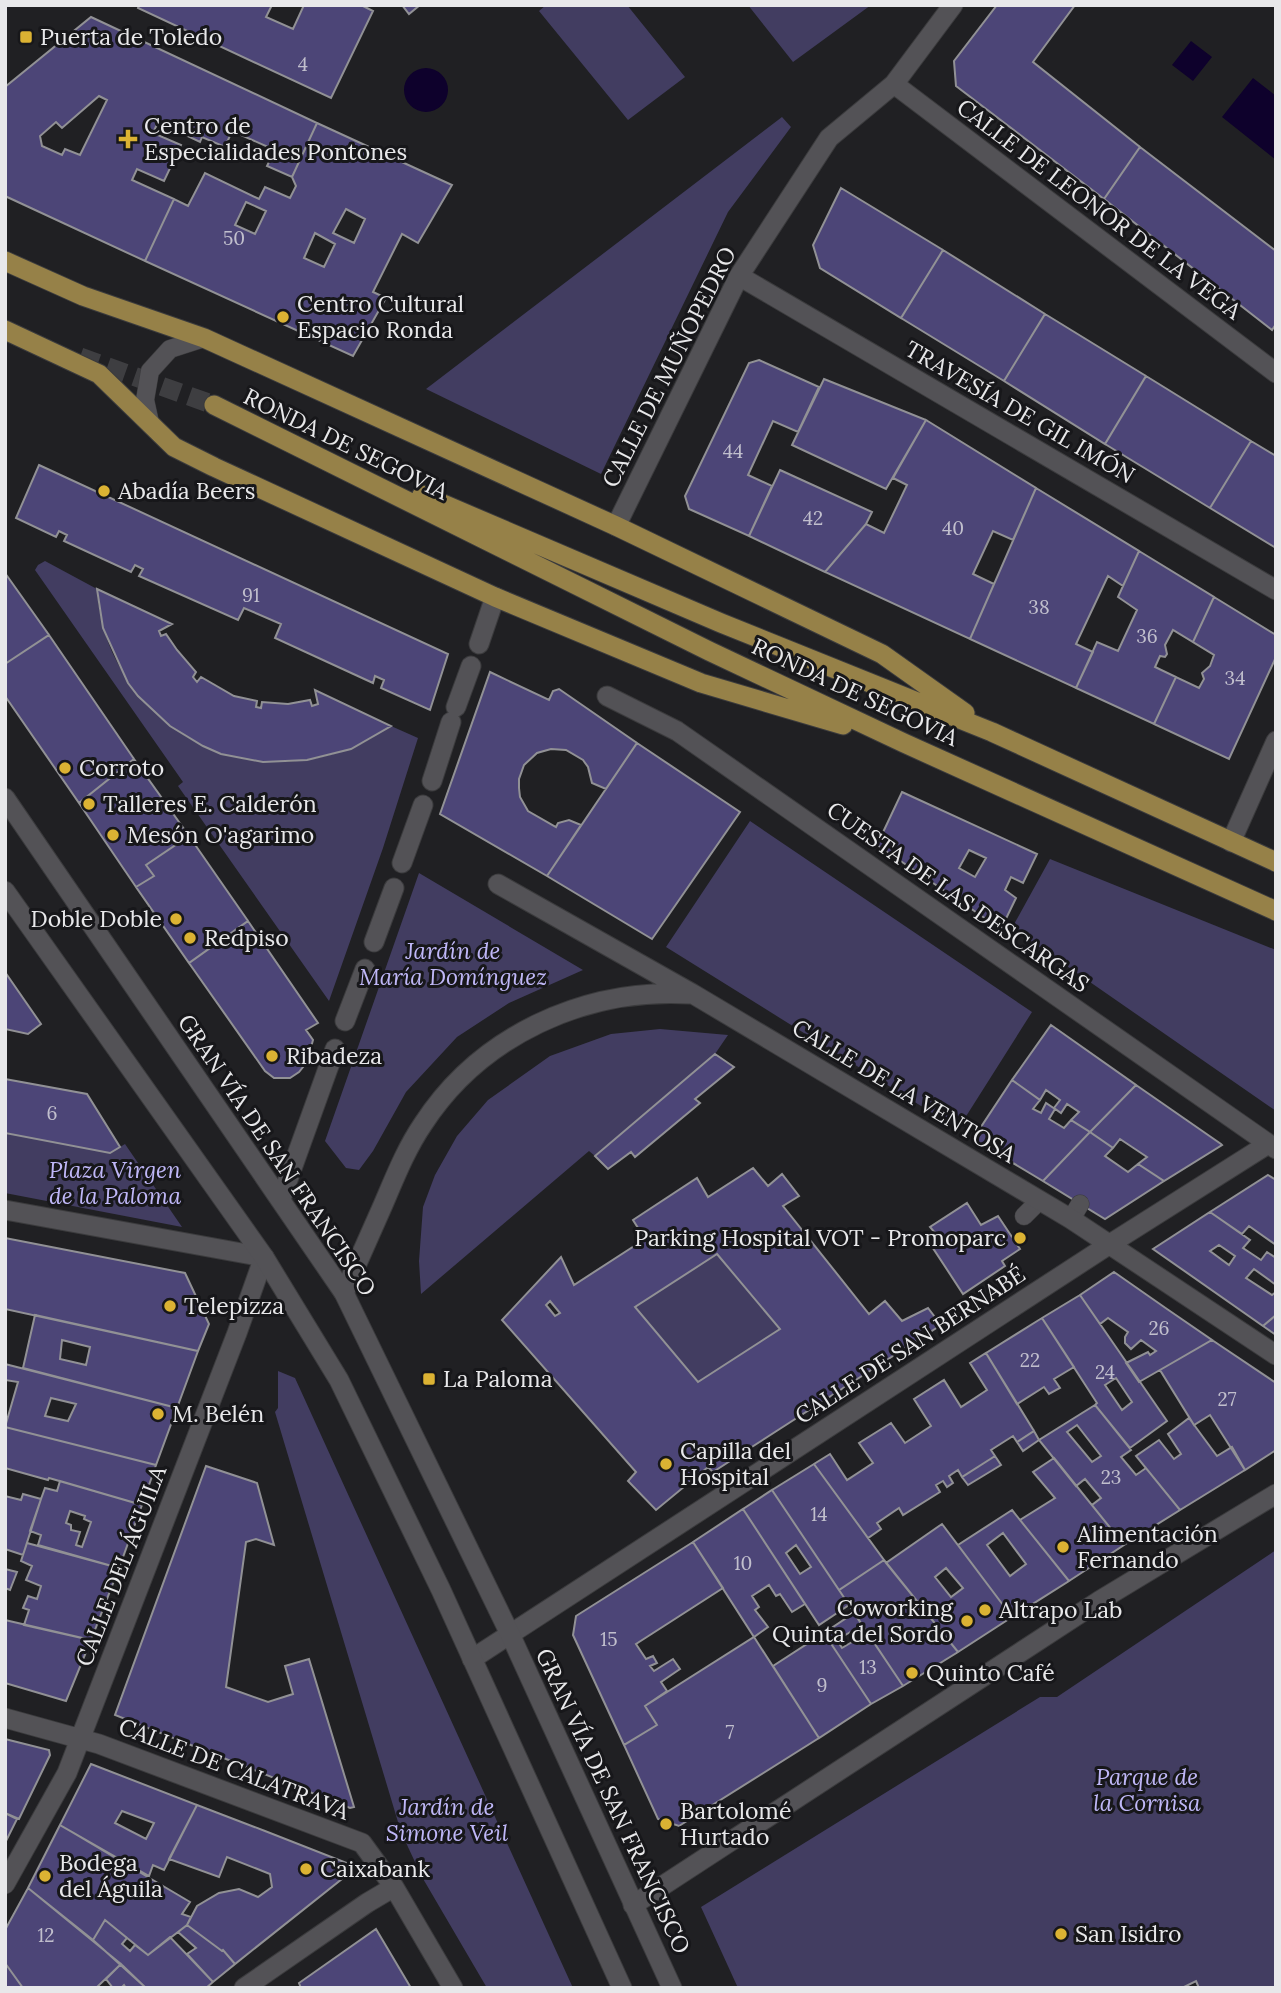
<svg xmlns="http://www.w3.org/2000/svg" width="1281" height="1993" viewBox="0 0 1281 1993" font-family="Lora,serif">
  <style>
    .green { fill: #423d61 }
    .water { fill: #0e012c }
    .building { fill: #4c4577; stroke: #919195; stroke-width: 2; fill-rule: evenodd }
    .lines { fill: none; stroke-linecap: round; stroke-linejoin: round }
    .primary-tunnel { stroke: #3e3e41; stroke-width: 19; stroke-dasharray: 19 10; stroke-linecap: butt }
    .service-casing { stroke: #3b3b3d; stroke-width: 19 }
    .pedestrian-casing { stroke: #3b3b3d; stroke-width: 21 }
    .minor-casing { stroke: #3b3b3d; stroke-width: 21 }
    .secondary-casing { stroke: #3b3b3d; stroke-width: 21 }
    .primary-casing { stroke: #3b3b3d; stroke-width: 21 }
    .service { stroke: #535256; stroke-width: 18 }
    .pedestrian { stroke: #535256; stroke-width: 19 }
    .minor { stroke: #535256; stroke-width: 19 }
    .secondary { stroke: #535256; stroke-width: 19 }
    .primary { stroke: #968148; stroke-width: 19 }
    .poi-dot { fill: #dbb233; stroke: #17171a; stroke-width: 2.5 }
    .labels { text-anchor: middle; stroke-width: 6; stroke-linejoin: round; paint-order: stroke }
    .number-label { font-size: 19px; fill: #c1bfcd }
    .poi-label { font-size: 23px; fill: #e8e8ea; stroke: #17171a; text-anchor: start }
    .street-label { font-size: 23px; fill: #e8e8ea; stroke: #17171a }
    .park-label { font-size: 23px; font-style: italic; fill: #bfb7f7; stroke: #17171a }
  </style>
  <rect width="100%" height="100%" fill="#202023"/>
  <path class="green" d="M546 5H627L685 77 628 120 539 11Z
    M748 5H871L793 62Z
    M782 117 791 127 728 212 601 474 426 389Z
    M45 561 97 589C100 634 117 672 148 704 156 711 163 720 171 726 221 766 290 771 349 749 364 744 377 734 391 726L418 738 383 848 329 1001 178 786 183 782 35 570 38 565Z
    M750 821 1032 1012 958 1129 666 947Z
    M1050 859 1276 950V1111L1012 928Z
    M419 873 583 970 509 1003 457 1037 406 1092 373 1151 359 1170 346 1168 325 1141Z
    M660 1029 728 1035 715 1054 595 1156 589 1151 421 1294 419 1261 423 1207 435 1175 457 1136 488 1100 550 1056 611 1034Z
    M5 1133 110 1153 125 1144 182 1227 5 1193Z
    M717 1254 780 1329 698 1382 635 1307Z
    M278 1371 295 1378 573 1988H487L422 1877 401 1832 275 1412 278 1408Z
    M1276 1550V1988H1199L1195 1982 1182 1988H738L701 1907 1040 1697H1057Z"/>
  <path class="water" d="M1191 41 1212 57 1193 81 1172 65Z
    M404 90a22 22 0 1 1 44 0a22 22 0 1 1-44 0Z
    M1253 78 1276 96V160L1222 117Z"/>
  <path class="building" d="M139 5H272L266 17 293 29 304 5H361L373 11 331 98 138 8Z
    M402 5H420L409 14Z
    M997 5H1075L1033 62 1140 147 1104 199 956 86 954 61Z
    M91 17 317 123 292 177 267 166 275 150 232 131 225 147 202 137 200 142 158 122 153 133 181 145 164 181 137 169 132 180 174 199 145 261 5 196V87ZM99 96 107 100 80 155 65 149 62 155 42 146 40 136 56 122 62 128Z
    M317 123 452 185 418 243 402 234 373 292 386 298 353 356 145 261 174 199 188 206 205 173 259 199 265 187 290 198 296 186 292 177ZM246 202 266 211 255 234 235 225ZM346 209 365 219 354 243 333 233ZM315 233 335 244 324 267 304 258Z
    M1140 147 1276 251V324L1272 330 1104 199Z
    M841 188 943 250 901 318 820 268 813 245Z
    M943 250 1045 314 1004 381 901 318Z
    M1045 314 1146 376 1105 444 1004 381Z
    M759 360 819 387 798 432 773 421 748 475 772 486 749 536 689 509 685 496 749 363Z
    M1146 376 1251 441 1210 508 1105 444Z
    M824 379 926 420 886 489 792 445Z
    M926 420 1036 488 1013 540 993 531 973 574 994 584 970 639 825 572 866 524 884 533 907 485 893 478Z
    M1251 441 1276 456V548L1210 508Z
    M39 465 448 654 430 710 381 688 384 680 375 676 373 683 275 638 281 624 244 608 238 620 139 576 143 569 135 565 131 572 64 541 67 535 59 531 56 537 16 518Z
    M780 470 872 512 866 524 825 572 749 536Z
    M1036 488 1139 551 1123 586 1108 576 1076 644 1093 652 1076 688 970 639Z
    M1139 551 1214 597 1193 642 1173 630 1165 645 1167 654 1165 657 1160 656 1155 667 1176 677 1154 724 1076 688 1097 642 1118 651 1137 610 1118 597Z
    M5 573 49 635 5 664Z
    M97 589 172 624 159 631 161 636 166 634 177 650 196 672 193 677 197 682 201 677 234 696 257 701 256 707 261 708 262 702 288 704 310 700 312 706 318 704 315 690 391 726 351 749 307 760 263 762 221 754 203 746 170 726 138 696 128 683 103 628Z
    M1214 597 1276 635V657L1229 759 1154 724 1176 677 1199 688 1204 679 1202 673 1210 666 1214 655 1193 642Z
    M49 635 134 759 79 803 5 696V664Z
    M490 672 549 700 553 691 559 689 637 743 606 789 592 783 588 767 583 760 566 750 551 749 537 753 524 765 519 779V788L520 797 528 811 556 827 558 823 569 820 581 825 547 876 440 814Z
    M637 743 740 812 652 939 547 876Z
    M134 759 189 836 146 865 154 876 136 887 79 803Z
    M902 792 1037 854 1023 883 1011 877 1005 890 1016 898 1001 929 877 845ZM969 850 986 858 975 877 959 868Z
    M189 836 248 921 189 963 136 887 154 876 146 865Z
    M248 921 318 1023 306 1030 313 1040 307 1062 299 1072 290 1078H274L265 1071 189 963Z
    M5 972 41 1024 28 1034 5 1029Z
    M1051 1025 1136 1085 1090 1132 1071 1120 1079 1112 1067 1104 1061 1113 1054 1108 1060 1100 1046 1090 1040 1100 1012 1080Z
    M715 1054 734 1067 695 1099 700 1103 635 1157 631 1152 608 1169 595 1156Z
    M5 1079 87 1094 120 1147 110 1153 5 1133Z
    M1012 1080 1040 1100 1033 1109 1041 1113 1046 1103 1055 1109 1049 1119 1064 1128 1071 1120 1090 1132 1043 1181 973 1139Z
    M1136 1085 1221 1144 1222 1145 1164 1181 1138 1164 1147 1157 1120 1139 1113 1148 1090 1132Z
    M1090 1132 1113 1148 1105 1156 1128 1172 1138 1164 1164 1181 1105 1219 1043 1181Z
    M753 1168 768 1186 782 1174 799 1196 783 1206 869 1314 885 1301 902 1321 928 1308 941 1325 713 1472 708 1467 656 1510 628 1481 636 1472 502 1320 561 1257 574 1285 645 1239 633 1220 697 1178 708 1197ZM717 1254 780 1329 698 1382 635 1307ZM550 1301 560 1313 555 1316 546 1305Z
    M1268 1175 1276 1180V1245L1249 1226 1242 1234 1210 1212Z
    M967 1203 981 1225 998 1216 1020 1249 1002 1261 1005 1266 963 1294 927 1239 936 1234 930 1227Z
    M1210 1212 1250 1240 1243 1248 1261 1260 1267 1252 1276 1258V1285L1254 1269 1246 1278 1272 1295 1276 1292V1315L1263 1326 1153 1249ZM1219 1245 1235 1256 1229 1265 1210 1251Z
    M5 1238 185 1273 209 1324 198 1351 5 1309Z
    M1114 1272 1167 1309 1212 1340 1139 1382 1126 1363 1148 1352 1150 1355 1156 1351 1141 1340 1131 1349 1125 1343V1337L1128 1332 1108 1318 1100 1324 1080 1295Z
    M1080 1295 1167 1421 1130 1448 1095 1405 1097 1403 1042 1318ZM1116 1378 1132 1402 1122 1410 1105 1385Z
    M35 1315 198 1351 177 1408 23 1368ZM62 1340 90 1347 86 1365 60 1359Z
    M1276 1315V1335L1263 1326Z
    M1042 1318 1074 1367 1054 1379 1060 1388 1049 1394 1044 1387 1017 1404 986 1353Z
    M1212 1340 1276 1383V1450L1245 1470 1210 1415 1194 1425 1160 1370Z
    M986 1353 1034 1431 1017 1442 1013 1436 991 1450 995 1456 962 1477 958 1470 949 1476 953 1483 947 1487 943 1481 936 1485 940 1492 903 1515 899 1508 877 1523 881 1529 868 1538 814 1464 830 1454 847 1480 873 1463 859 1443 891 1423 905 1443 931 1426 914 1399 944 1380 961 1407 987 1390 970 1363Z
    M5 1364 177 1408 156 1465 5 1427 18 1382 5 1380ZM51 1398 76 1404 68 1421 45 1416Z
    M1095 1405 1131 1450 1121 1457 1136 1475 1146 1468 1180 1510 1124 1545 1092 1505 1101 1498 1085 1479 1076 1486 1039 1440ZM1077 1425 1101 1456 1092 1462 1067 1432Z
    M1189 1418 1217 1456 1232 1447 1245 1470 1180 1510 1136 1456 1159 1440 1174 1459 1181 1454 1168 1434Z
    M5 1427 156 1465 142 1505 49 1478 48 1480 5 1468Z
    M1034 1431 1039 1440 1023 1451 1017 1442Z
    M995 1456 1001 1465 968 1485 962 1477Z
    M1054 1458 1124 1545 1069 1581 1020 1520 1055 1498 1033 1472Z
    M814 1464 884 1560 839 1590 772 1490Z
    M206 1466 257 1483 274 1545 256 1539 246 1542 226 1687 268 1702 293 1694 285 1666 309 1659 354 1807 350 1808 115 1715Z
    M60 1481 142 1505 119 1568 38 1545 41 1535 30 1531 41 1499 45 1488 57 1491ZM70 1511 85 1516 84 1519 91 1522 82 1547 76 1545 80 1532 71 1530V1525L66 1523Z
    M772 1490 849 1605 819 1625 743 1509ZM796 1545 811 1567 800 1574 786 1553Z
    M23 1494 41 1499 23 1555 5 1549V1496L21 1500Z
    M743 1509 805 1604 792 1612 780 1594 776 1596 769 1585 752 1596 759 1607 755 1610 768 1627 754 1637 693 1542Z
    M1012 1510 1069 1581 1012 1617 958 1545ZM1003 1533 1026 1564 1010 1576 987 1545Z
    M942 1524 1012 1617 958 1652 886 1563ZM946 1568 963 1588 951 1597 935 1577Z
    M693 1542 723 1588 636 1644 646 1659 653 1656 657 1663 650 1666 654 1671 673 1659 680 1669 661 1682 667 1691 645 1706 657 1725 624 1745 573 1635 576 1616Z
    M27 1543 119 1568 91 1640 24 1625 29 1610 23 1608 28 1596 37 1599 41 1586 26 1580 32 1566 21 1561Z
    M884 1560 958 1652 903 1686 839 1590Z
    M5 1569 17 1572 10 1590 5 1588Z
    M854 1613 903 1686 871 1704 824 1633ZM857 1628 862 1636 842 1648 837 1640Z
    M5 1620 91 1640 66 1701 5 1683Z
    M824 1633 871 1704 819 1738 773 1666Z
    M754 1637 819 1738 679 1826 658 1819 624 1745 657 1725 645 1706Z
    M5 1739 49 1750 50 1755 19 1819 5 1813Z
    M91 1764 197 1805 164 1870 153 1865 149 1876 60 1825ZM122 1811 154 1823 146 1839 115 1823Z
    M197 1805 265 1831 357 1867 235 1964 223 1950 222 1951 187 1925 197 1906 219 1893 239 1889 258 1897 272 1887 270 1874 227 1857 219 1877 169 1859Z
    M5 1813 17 1819 5 1843Z
    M60 1825 190 1902 182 1914 191 1917 187 1925 148 1955 105 1920 93 1940 28 1888Z
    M28 1888 121 1964 96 1988H23L5 1963V1930Z
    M105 1920 127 1938 122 1944 130 1951 135 1945 148 1955 170 1937 213 1982 206 1988H146L93 1940Z
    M187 1925 222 1951 223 1950 235 1964 213 1982 187 1954 196 1948 178 1932Z
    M376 1929 411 1988H301L299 1983Z
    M5 1963 23 1988H5Z
    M121 1964 146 1988H126L124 1985 121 1988H113L106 1979Z
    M1196 1981 1199 1988H1182Z
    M1196 1981 1199 1988H1182Z"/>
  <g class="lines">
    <path class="primary-tunnel" d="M80 357 214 405"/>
    <defs>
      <path id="service" d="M150 423 145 400 150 371 170 349 204 338
        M1024 1216 1039 1201
        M1071 1219 1080 1204"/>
      <path id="pedestrian" d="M479 644 495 597
        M456 707 471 666
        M432 781 451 722
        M402 863 423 805
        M374 942 394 888
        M345 1021 365 969
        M281 1199 335 1049"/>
      <path id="minor" d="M894 84 1276 373
        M739 276 1276 590
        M616 526 739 276 829 138 894 84 953 5
        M607 696 677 731 1276 1149
        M1231 842 1276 741
        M498 884 693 994 1071 1219 1276 1355
        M5 1210 264 1257 237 1333 67 1773 5 1884
        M344 1293C357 1264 370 1235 383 1205 395 1177 406 1149 423 1124 481 1035 585 988 689 994
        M472 1659 1110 1244 1268 1144
        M5 1718 99 1744 362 1843 394 1887 453 1988
        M633 1905 1099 1601 1276 1494
        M244 1988 367 1903 394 1887"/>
      <path id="secondary" d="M5 798 344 1293 510 1634 672 1988
        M5 891 264 1257 339 1380 441 1590 622 1988"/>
      <path id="primary" d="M5 261 83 296 204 338 616 526 882 654 965 713
        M5 330 99 374 174 447 214 467 495 597 701 683 843 725
        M214 405 709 651 904 743 1276 911
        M422 495 721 623 992 732 1276 862"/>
    </defs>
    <use href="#service" class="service-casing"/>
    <use href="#pedestrian" class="pedestrian-casing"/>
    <use href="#minor" class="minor-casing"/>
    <use href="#secondary" class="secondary-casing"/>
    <use href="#primary" class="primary-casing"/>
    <use href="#service" class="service"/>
    <use href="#pedestrian" class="pedestrian"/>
    <use href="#minor" class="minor"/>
    <use href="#secondary" class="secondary"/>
    <use href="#primary" class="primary"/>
  </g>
  <g class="poi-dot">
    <rect x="19" y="30" width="14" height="14" rx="3.5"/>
    <path d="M124.5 128.5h7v7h7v7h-7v7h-7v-7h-7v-7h7z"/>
    <circle cx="283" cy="317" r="7"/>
    <circle cx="104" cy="491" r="7"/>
    <circle cx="65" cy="768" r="7"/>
    <circle cx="89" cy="804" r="7"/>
    <circle cx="113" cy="835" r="7"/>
    <circle cx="176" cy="919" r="7"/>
    <circle cx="190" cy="938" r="7"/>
    <circle cx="272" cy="1056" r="7"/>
    <circle cx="1020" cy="1238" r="7"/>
    <circle cx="170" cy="1306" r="7"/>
    <rect x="422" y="1372" width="14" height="14" rx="3.5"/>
    <circle cx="158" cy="1414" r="7"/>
    <circle cx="666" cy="1464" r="7"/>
    <circle cx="1063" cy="1547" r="7"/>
    <circle cx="985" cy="1610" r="7"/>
    <circle cx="967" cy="1621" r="7"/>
    <circle cx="912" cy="1673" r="7"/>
    <circle cx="666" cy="1824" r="7"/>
    <circle cx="306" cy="1869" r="7"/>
    <circle cx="45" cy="1876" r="7"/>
    <circle cx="1061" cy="1934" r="7"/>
  </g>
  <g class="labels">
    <g class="number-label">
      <text x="303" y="71">4</text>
      <text x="234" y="245">50</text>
      <text x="733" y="458">44</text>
      <text x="813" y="525">42</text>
      <text x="953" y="535">40</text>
      <text x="251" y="602">91</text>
      <text x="1039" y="614">38</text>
      <text x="1147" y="643">36</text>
      <text x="1235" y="685">34</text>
      <text x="52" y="1120">6</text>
      <text x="1159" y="1335">26</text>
      <text x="1030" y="1367">22</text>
      <text x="1105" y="1379">24</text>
      <text x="1227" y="1406">27</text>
      <text x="1111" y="1484">23</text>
      <text x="819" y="1521">14</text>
      <text x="743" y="1570">10</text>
      <text x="609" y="1646">15</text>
      <text x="868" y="1674">13</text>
      <text x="822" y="1692">9</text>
      <text x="730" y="1739">7</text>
      <text x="46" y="1942">12</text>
    </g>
    <g class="poi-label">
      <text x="40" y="45">Puerta de Toledo</text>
      <text x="144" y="134">Centro de<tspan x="144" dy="26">Especialidades Pontones</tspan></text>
      <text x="297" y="312">Centro Cultural<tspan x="297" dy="26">Espacio Ronda</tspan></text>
      <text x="118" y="499">Abadía Beers</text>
      <text x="79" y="776">Corroto</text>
      <text x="103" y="812">Talleres E. Calderón</text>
      <text x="127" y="843">Mesón O'agarimo</text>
      <text x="162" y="927" text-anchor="end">Doble Doble</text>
      <text x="204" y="946">Redpiso</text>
      <text x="286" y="1064">Ribadeza</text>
      <text x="1006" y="1246" text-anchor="end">Parking Hospital VOT - Promoparc</text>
      <text x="184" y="1314">Telepizza</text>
      <text x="443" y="1387">La Paloma</text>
      <text x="172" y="1422">M. Belén</text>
      <text x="680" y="1459">Capilla del<tspan x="680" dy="26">Hospital</tspan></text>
      <text x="1077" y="1542">Alimentación<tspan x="1077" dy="26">Fernando</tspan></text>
      <text x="953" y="1616" text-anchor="end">Coworking<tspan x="953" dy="26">Quinta del Sordo</tspan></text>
      <text x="999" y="1618">Altrapo Lab</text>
      <text x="926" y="1681">Quinto Café</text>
      <text x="680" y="1819">Bartolomé<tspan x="680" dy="26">Hurtado</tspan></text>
      <text x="59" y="1871">Bodega<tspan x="59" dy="26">del Águila</tspan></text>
      <text x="320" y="1877">Caixabank</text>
      <text x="1075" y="1942">San Isidro</text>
    </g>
    <g class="street-label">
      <text transform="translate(1099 209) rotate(37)" y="8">CALLE DE LEONOR DE LA VEGA</text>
      <text transform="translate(669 367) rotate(-63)" y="8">CALLE DE MUÑOPEDRO</text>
      <text transform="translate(1020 412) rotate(30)" y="8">TRAVESÍA DE GIL IMÓN</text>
      <text transform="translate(346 444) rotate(26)" y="8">RONDA DE SEGOVIA</text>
      <text transform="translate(855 692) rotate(25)" y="8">RONDA DE SEGOVIA</text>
      <text transform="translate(958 897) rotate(35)" y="8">CUESTA DE LAS DESCARGAS</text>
      <text transform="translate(904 1091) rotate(31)" y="8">CALLE DE LA VENTOSA</text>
      <text transform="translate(277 1155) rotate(56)" y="8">GRAN VÍA DE SAN FRANCISCO</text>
      <text transform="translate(910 1345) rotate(-33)" y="8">CALLE DE SAN BERNABÉ</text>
      <text transform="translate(121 1566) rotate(-69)" y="8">CALLE DEL ÁGUILA</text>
      <text transform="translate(234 1769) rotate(21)" y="8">CALLE DE CALATRAVA</text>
      <text transform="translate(613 1801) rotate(65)" y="8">GRAN VÍA DE SAN FRANCISCO</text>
    </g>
    <g class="park-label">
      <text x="453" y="959">Jardín de<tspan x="453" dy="26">María Domínguez</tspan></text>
      <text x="115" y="1178">Plaza Virgen<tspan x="115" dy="26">de la Paloma</tspan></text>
      <text x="1147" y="1785">Parque de<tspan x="1147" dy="26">la Cornisa</tspan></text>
      <text x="447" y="1815">Jardín de<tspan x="447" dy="26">Simone Veil</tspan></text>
    </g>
  </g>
  <rect width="1281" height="1993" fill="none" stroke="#e8e8ea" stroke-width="14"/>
</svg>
